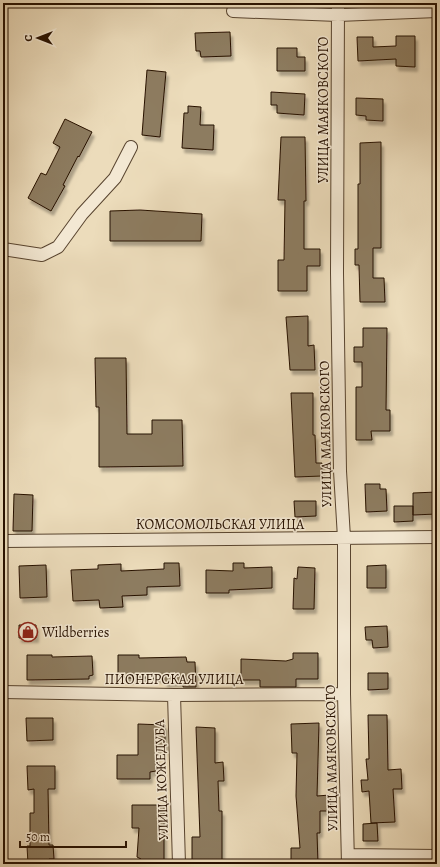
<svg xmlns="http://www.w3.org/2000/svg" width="440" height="867" viewBox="0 0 440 867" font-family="Alegreya,serif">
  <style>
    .building { fill: #8d7b61; stroke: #271100; filter: url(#shadow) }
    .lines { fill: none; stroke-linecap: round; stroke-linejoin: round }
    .street-casing { stroke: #58442f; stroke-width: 14 }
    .street { stroke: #f3e8d3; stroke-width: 12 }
    .labels { text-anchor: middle; stroke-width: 3; stroke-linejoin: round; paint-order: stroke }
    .street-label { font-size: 14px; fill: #271100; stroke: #f3e8d3 }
    .poi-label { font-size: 14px; fill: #271100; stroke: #f3e8d3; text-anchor: start }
  </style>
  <defs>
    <filter id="shadow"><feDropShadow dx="2.5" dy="4.5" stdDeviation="1" flood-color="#0004"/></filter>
  </defs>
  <rect width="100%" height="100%" fill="#ecdcbb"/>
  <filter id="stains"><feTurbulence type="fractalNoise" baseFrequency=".005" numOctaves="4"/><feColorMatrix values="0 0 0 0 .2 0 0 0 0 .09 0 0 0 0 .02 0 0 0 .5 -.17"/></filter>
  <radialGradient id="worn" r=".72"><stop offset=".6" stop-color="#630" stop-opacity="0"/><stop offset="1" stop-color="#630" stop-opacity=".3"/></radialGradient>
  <path class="building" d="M230 32 231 56 201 57 200 51H196L195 33Z
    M396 36H415V67L396 66V59L358 61 357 37H373V47L396 46Z
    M277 48H297V57H305V71H277Z
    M147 70 166 72 160 137 142 135Z
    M271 92 305 94 304 115 277 113V105H271Z
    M356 98 383 99V121L366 120V116L356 115Z
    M188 106 201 107 200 125H214L213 150 182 148 184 113H188Z
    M65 119 92 132 79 157 78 156 63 185 65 186 51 211 28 198 41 173 46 175 60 147 53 143Z
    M281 137H305L306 201H304V249H320V266H307V291H278V260H284L285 200H278Z
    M381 142V248H373V278H384L385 302H360L359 265H355V249H358V184H360V143Z
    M140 210 202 214 201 241H110V211Z
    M308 316V346L314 345 315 370H290L286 317Z
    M363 328H387L386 410H390V431H371L372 440H356V387H362V362H354V347H363Z
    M95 358H126L127 434H152V420H182L183 466 99 467V407H96Z
    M291 393H313V435H315L316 463H322V476L295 477Z
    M365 484H380V489H386L387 511 366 512Z
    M437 492V514L413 515V493Z
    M14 494 33 495 32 531H13Z
    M294 501H316V516L295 517Z
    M394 506H413V521L394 522Z
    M164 563H179L180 586 147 587V595L122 596 123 607 100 608 99 600 73 601 71 570 98 569V565L121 564V571L164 569Z
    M233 563H244V568L272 567V588L229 590V593H206V570L233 571Z
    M46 565 47 597 20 598 19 566Z
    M386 565V588H367V566Z
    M298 567 315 568 314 609H293L294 578 297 579Z
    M19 625H36V638H19Z
    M387 626 388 647 373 648 372 640H366L365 627Z
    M293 653H318V679H296V687H260V680H241V659L286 661 293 659Z
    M27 655H52V657L92 656 93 675 89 676V679L27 680Z
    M118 655H139V658L186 657 187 662H195L196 687H183V682L165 683 164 678H118Z
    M368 673H388V689L368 690Z
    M368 715H387L388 770 401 769 402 789H393L395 822 371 823 369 791 362 792 361 780H368L366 759H369Z
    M26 718H53V740L27 741Z
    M319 723 317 796 330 795 331 811H320V833H317L318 864H291V848H300L296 796 297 753H292L291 724Z
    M138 724 165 725V749L156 748V771L150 772V779H117V755H138Z
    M196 727 215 728V763L223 762 224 781H218L219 811H222V864H200V861H192V837H200Z
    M27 766H55V789H48L49 845H53L54 859H49V864H28L27 846H30V813H34V789L28 790Z
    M132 805H164V864H141V859L137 857 139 828H132Z
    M377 823 378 841H363V824Z"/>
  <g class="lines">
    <defs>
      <path id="street" d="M338 3 337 273 340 471 344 538V694L348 864
        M233 11 338 15 437 11
        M3 249 42 255 58 247 82 214 115 178 131 147
        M3 541 437 537
        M3 692 174 695 344 694
        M174 695 179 864
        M348 855 437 856"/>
    </defs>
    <use href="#street" class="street-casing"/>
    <use href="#street" class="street"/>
  </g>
  <defs>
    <symbol id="shop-ring" viewBox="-11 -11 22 22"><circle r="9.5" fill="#f3e8d3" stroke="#8f2418" stroke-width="1.5"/><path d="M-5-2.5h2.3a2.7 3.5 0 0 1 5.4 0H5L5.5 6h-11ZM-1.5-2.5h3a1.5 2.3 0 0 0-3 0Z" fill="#8f2418"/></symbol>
  </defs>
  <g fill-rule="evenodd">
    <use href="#shop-ring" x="17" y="621" width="22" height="22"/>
  </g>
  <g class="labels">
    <g class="street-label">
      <text transform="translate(323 110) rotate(-90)" y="5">УЛИЦА МАЯКОВСКОГО</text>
      <text transform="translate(325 434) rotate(-91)" y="5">УЛИЦА МАЯКОВСКОГО</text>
      <text x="220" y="529">КОМСОМОЛЬСКАЯ УЛИЦА</text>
      <text x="174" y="684">ПИОНЕРСКАЯ УЛИЦА</text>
      <text transform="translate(331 758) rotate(-91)" y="5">УЛИЦА МАЯКОВСКОГО</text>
      <text transform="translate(161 780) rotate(-92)" y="5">УЛИЦА КОЖЕДУБА</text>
    </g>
    <g class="poi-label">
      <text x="42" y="637">Wildberries</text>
    </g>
  </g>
  <rect width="440" height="867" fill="none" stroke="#ecdcbb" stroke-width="16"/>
  <rect x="4" y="4" width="432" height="859" fill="none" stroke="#271100" stroke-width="2"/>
  <rect x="8" y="8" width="424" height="851" fill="none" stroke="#271100"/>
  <g transform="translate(38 38) rotate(270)" stroke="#f3e8d3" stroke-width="3" paint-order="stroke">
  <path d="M0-3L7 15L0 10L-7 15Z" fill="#271100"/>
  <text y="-6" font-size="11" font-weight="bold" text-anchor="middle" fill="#271100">С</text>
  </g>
  <path d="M20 841v6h106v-6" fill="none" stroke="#271100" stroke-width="2"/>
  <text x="26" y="841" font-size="12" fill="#271100" stroke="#f3e8d3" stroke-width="3" paint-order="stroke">50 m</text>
  <rect width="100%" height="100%" filter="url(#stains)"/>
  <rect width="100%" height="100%" fill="url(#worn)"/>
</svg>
